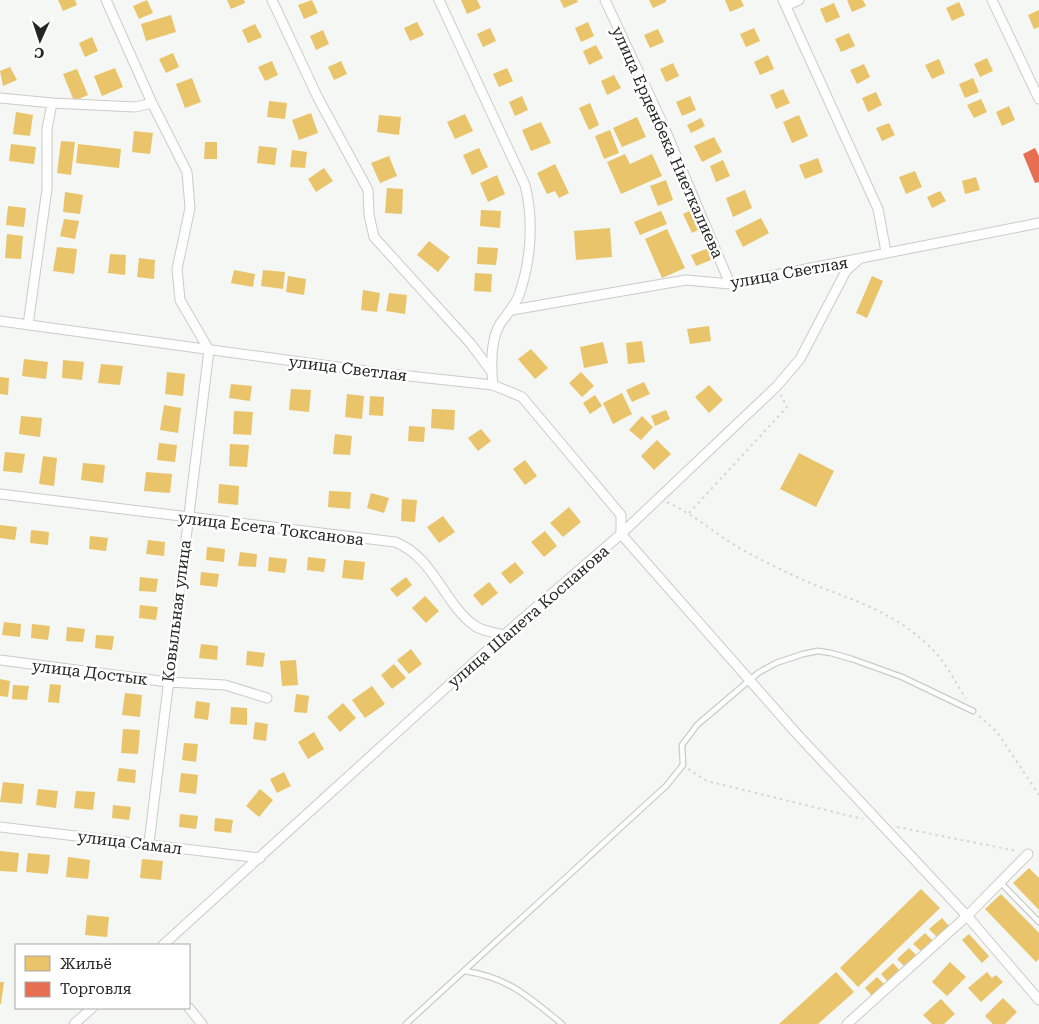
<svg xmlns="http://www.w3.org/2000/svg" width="1039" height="1024" viewBox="0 0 1039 1024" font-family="'Roboto Serif',serif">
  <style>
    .homes { fill: #e9c46a }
    .shops { fill: #e76f51 }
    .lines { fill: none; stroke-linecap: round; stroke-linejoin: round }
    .lane-casing { stroke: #caccc9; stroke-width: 7 }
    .street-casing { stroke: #caccc9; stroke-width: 11 }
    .path { stroke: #d5d6d5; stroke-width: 2; stroke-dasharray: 2.5 4; stroke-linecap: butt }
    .lane { stroke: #fdfefd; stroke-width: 4.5 }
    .street { stroke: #fdfefd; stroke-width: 9 }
    .labels { text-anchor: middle; stroke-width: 5; stroke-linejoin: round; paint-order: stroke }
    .street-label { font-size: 16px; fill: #242624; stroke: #fff }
  </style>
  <rect width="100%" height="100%" fill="#f4f7f3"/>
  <path class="homes" d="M58 0H75L77 5 63 11Z
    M147 0 153 13 139 19 133 6Z
    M227 0H244L245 3 231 9Z
    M312 0 318 13 304 19 298 5Z
    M461 0H477L481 8 467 14Z
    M560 0H577L578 2 564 8Z
    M649 0H666V2L653 8Z
    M725 0H741L744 6 730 12Z
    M847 0H863L866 6 852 12Z
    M959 2 965 15 952 21 946 8Z
    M834 3 840 17 826 23 820 9Z
    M1039 10V27L1034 29 1028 15Z
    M171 15 176 32 146 41 141 24Z
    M417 22 424 35 410 41 404 28Z
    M588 22 594 36 581 42 575 28Z
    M255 24 262 37 248 43 242 30Z
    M490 28 496 41 483 47 477 34Z
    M754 28 760 41 746 47 740 34Z
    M658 29 664 42 650 48 644 35Z
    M323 30 329 44 316 50 310 36Z
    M849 33 855 46 841 52 835 39Z
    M92 37 98 51 85 57 79 43Z
    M596 45 603 58 589 65 583 51Z
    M173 53 179 67 166 73 159 59Z
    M768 55 774 69 760 75 754 62Z
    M987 58 993 71 980 77 974 64Z
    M939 59 945 73 932 79 925 65Z
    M272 61 278 75 265 81 258 67Z
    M341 61 347 74 334 80 328 67Z
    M673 63 679 76 666 82 660 69Z
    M864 64 870 77 857 84 850 70Z
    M10 67 17 80 3 86 0 71Z
    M115 68 123 87 102 96 94 76Z
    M507 68 513 81 499 87 493 74Z
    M77 69 88 95 74 101 63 74Z
    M614 75 621 88 607 95 601 81Z
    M192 78 201 102 185 108 176 84Z
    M973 78 979 92 965 98 959 84Z
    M783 89 790 103 776 109 770 95Z
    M876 92 882 105 868 112 862 98Z
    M522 96 528 110 515 116 509 102Z
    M690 96 696 110 682 116 676 102Z
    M981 99 987 112 974 118 967 105Z
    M269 101 287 103 285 119 267 117Z
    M590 103 599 125 589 130 579 108Z
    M1009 106 1015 120 1002 126 996 112Z
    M16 112 33 115 30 136 13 134Z
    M311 113 318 133 299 140 292 120Z
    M465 114 473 131 455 139 447 122Z
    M379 115 401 117 399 135 377 132Z
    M799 115 808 136 792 143 783 122Z
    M637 117 646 137 622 147 613 128Z
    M701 118 705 126 691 133 687 125Z
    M541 122 551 143 531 151 522 130Z
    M889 123 895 135 882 141 876 128Z
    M610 130 619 153 604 159 595 136Z
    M134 131 153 133 150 154 132 152Z
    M714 137 722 152 702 162 694 146Z
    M61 141 75 142 71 175 57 173Z
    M205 142H217V159H204Z
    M11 144 36 147 34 164 9 161Z
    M78 144 121 149 119 168 76 163Z
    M259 146 277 148 275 165 257 163Z
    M479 148 488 167 472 175 463 155Z
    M292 150 307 152 305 168 290 167Z
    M625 154 630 164 652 154 662 176 621 194 607 162Z
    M389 156 397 176 380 183 371 163Z
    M818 158 823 172 805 179 799 165Z
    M723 160 730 176 716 182 710 166Z
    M555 164 569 193 559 198 555 191 547 194 537 173Z
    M324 168 333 181 316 192 308 179Z
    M915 171 922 187 906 194 899 177Z
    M497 175 505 194 488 202 480 183Z
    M976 177 980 190 965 194 962 181Z
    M666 180 673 200 658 206 650 186Z
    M387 188 403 189 402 214 385 213Z
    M745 190 752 208 733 217 726 198Z
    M940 191 946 201 932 208 927 197Z
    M65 192 83 195 80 214 63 212Z
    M8 206 26 208 24 227 6 225Z
    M693 209 702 228 692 233 683 214Z
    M481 210 501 211 500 228 480 226Z
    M661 211 667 224 640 235 634 222Z
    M761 218 769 233 743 247 735 231Z
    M64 219 79 221 75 239 60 236Z
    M610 228 612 257 576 260 574 231Z
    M667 229 685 268 662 278 645 239Z
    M7 234 23 236 21 259 5 258Z
    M429 241 450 257 438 272 417 255Z
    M57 247 77 249 74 274 53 271Z
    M478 247 498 248 496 265 477 264Z
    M711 247 716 258 696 266 691 255Z
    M110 254 126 255 125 275 108 273Z
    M139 258 155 260 154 279 137 277Z
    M234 270 255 274 253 287 231 283Z
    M263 270 285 272 283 289 261 286Z
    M475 273 492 274 491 292 474 291Z
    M288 276 306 279 304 295 286 292Z
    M872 276 883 281 867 318 856 313Z
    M363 290 380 293 377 312 361 310Z
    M389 293 407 295 405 314 386 311Z
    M709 326 711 341 690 344 687 329Z
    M642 341 645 362 628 364 626 343Z
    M603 342 608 363 584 368 580 347Z
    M531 349 548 368 535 379 518 359Z
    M24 359 48 362 46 379 22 376Z
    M63 360 84 362 82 380 62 378Z
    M101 364 123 366 120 385 98 383Z
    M167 372 185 374 183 396 165 394Z
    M581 372 594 386 582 397 569 383Z
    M0 377 9 378 8 395 0 394Z
    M644 382 650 394 632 402 626 390Z
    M231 384 252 386 250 401 229 398Z
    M709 385 723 400 709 413 695 397Z
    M291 389 311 390 309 412 289 410Z
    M622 393 632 414 613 424 603 403Z
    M347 394 364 396 362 419 345 417Z
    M595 395 602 406 590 414 583 403Z
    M370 396 384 397 383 416 369 415Z
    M164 405 181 408 178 433 160 430Z
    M432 409 455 410 454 430 431 428Z
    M666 410 670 419 655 426 651 416Z
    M234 411 253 412 251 435 233 434Z
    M21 416 42 418 40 437 19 434Z
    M642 416 653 427 641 440 629 430Z
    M409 426 425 427 424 442 408 441Z
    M481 429 491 441 478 451 468 438Z
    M335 434 352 436 350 455 333 454Z
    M657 440 671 454 654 470 641 456Z
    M159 443 177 445 175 462 157 460Z
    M230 444 249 445 247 467 229 466Z
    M5 452 25 454 22 473 3 471Z
    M799 453 834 471 816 507 780 489Z
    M43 456 57 458 54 486 39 484Z
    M525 460 537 476 525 485 513 469Z
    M83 463 105 465 103 483 81 480Z
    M146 472 172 474 170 493 144 491Z
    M219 484 239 486 238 505 218 503Z
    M329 491 351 492 350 509 328 507Z
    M371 493 389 498 384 513 367 508Z
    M402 499 417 500 415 522 401 521Z
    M569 507 581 522 563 537 550 523Z
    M443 516 455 532 439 543 427 527Z
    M0 525 17 527 15 540 0 538Z
    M31 530 49 532 48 545 30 543Z
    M545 531 557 546 544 557 531 542Z
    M90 536 108 538 106 551 89 549Z
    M148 540 165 542 164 556 146 554Z
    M207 547 225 549 224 562 206 560Z
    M240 552 257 554 256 567 238 566Z
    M269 557 287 559 285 573 268 571Z
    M308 557 326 559 324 572 307 570Z
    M344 560 365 562 363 580 342 578Z
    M515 562 524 573 510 584 501 573Z
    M201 572 219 574 217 587 200 585Z
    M140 577 158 579 156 592 139 591Z
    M406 577 412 585 397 597 390 589Z
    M489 582 498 593 482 606 473 595Z
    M425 596 439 611 426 623 412 608Z
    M140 605 158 607 156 620 139 618Z
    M4 622 21 624 20 637 2 635Z
    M32 624 50 626 48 640 31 638Z
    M67 627 85 629 83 642 66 641Z
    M96 635 114 636 112 650 95 648Z
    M201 644 218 646 217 660 199 658Z
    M411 649 422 664 409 674 397 660Z
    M247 651 265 653 263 667 246 665Z
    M296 660 298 685 282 686 280 661Z
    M394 664 406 678 392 689 381 675Z
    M0 679 10 681 8 697 0 696Z
    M50 684 61 685 59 703 48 702Z
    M13 685 29 686 27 700 12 699Z
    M372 686 385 704 365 718 352 700Z
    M125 693 142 695 140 717 122 715Z
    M296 694 309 696 307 713 294 712Z
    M196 701 210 703 208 720 194 718Z
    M343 703 356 718 340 732 327 717Z
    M231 707 247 708V725L230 724Z
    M255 722 268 724 266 741 253 739Z
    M123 729 140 730 138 754 121 753Z
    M314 732 324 749 308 759 298 742Z
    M184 743 198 744 196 762 182 760Z
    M119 768 136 770 135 783 117 781Z
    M284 772 291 786 277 793 270 779Z
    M181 773 198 775 196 794 179 792Z
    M3 782 24 784 22 804 0 802Z
    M38 789 58 791 56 808 36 805Z
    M260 789 273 800 259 817 246 806Z
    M76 791 95 792 93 810 74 808Z
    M113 805 131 807 129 820 112 818Z
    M180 814 198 816 196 829 179 827Z
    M215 818 233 820 231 833 214 831Z
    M0 851 19 853 17 872 0 871Z
    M28 853 50 855 48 874 26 872Z
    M68 857 90 860 88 879 66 877Z
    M142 859 163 861 161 880 140 878Z
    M1029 868 1039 878V910L1013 883Z
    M921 889 940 908 858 987 840 968Z
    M1001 894 1039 933V959L1036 962 985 909Z
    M87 915 109 917 107 937 85 935Z
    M942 918 949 926 937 937 929 929Z
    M925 933 933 941 922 952 913 944Z
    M969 934 989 956 982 963 962 940Z
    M909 948 917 956 905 967 897 959Z
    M950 962 966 977 947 996 932 982Z
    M893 963 901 972 889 983 881 974Z
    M836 972 854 992 818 1024H779Z
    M987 972 992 978 996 975 1003 982 981 1002 968 988Z
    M877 977 886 986 874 998 865 988Z
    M0 982H4L1 1004H0Z
    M1003 998 1017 1012 1005 1024H993L985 1016Z
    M941 999 955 1014 944 1024H932L923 1015Z"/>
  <path class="shops" d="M1035 148 1039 156V182L1035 183 1023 154Z"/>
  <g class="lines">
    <defs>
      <path id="lane" d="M1001 883 1039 922
        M464 971C508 977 529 997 562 1024
        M406 1024 666 786 683 765 682 745 697 725 758 673 776 663 803 654 818 651 831 653 852 659 902 677 973 711"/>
      <path id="street" d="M106 0 152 103 187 172 190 208 177 269 180 300 209 350 149 843
        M272 0 318 98 368 190 369 215 374 237 471 344 491 371
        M439 0 525 185C534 220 531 261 519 295 514 307 507 314 500 324 490 341 491 366 493 385
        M605 0 661 120 730 284
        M783 0 878 209 886 252
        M992 0 1039 99
        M786 6 799 0
        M0 98 52 103 47 129V189L28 325
        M52 103 135 107 152 103
        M512 310 686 280 730 284 1039 223
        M0 321 381 373 493 385 522 397 621 515V534L797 734 967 916 1039 1000
        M0 494 395 542C434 557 443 603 475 626 482 631 496 633 504 635
        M0 660 168 682 225 685 267 698
        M0 827 260 858
        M163 945 504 635 621 534 777 386 800 359 846 271 859 259
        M189 1008 202 1024
        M74 1024 92 1008
        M847 1024 967 916 1028 854"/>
    </defs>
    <use href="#lane" class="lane-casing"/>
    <use href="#street" class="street-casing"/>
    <path class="path" d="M667 502C699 517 723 541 754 556 776 567 797 578 820 587 860 602 897 615 929 646 945 661 954 680 966 699
      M689 513 787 407 781 395
      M979 716 997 732 1039 795
      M688 769 707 781 863 819
      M897 827 1017 851"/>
    <use href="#lane" class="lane"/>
    <use href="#street" class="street"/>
  </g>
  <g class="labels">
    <g class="street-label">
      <text transform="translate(668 142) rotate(66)" y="6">улица Ерденбека Ниеткалиева</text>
      <text transform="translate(789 272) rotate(-10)" y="6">улица Светлая</text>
      <text transform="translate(348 368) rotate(7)" y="6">улица Светлая</text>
      <text transform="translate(271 528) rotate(7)" y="6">улица Есета Токсанова</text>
      <text transform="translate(176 611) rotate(-83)" y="6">Ковыльная улица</text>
      <text transform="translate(528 616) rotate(-41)" y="6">улица Шапета Коспанова</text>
      <text transform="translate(90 672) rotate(7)" y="6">улица Достык</text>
      <text transform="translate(130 842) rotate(7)" y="6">улица Самал</text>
    </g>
  </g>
  <rect x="15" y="944" width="175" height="65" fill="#ffffff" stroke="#a7a8a7"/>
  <rect x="25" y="956" width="25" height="15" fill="#e9c46a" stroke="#a7a8a7"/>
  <text x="60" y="969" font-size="15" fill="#242624">Жильё</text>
  <rect x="25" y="982" width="25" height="15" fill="#e76f51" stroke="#a7a8a7"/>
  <text x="60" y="994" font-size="15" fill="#242624">Торговля</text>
  <g transform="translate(40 40) rotate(183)" stroke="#ffffff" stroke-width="4" paint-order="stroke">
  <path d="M0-4L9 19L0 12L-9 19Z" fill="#242624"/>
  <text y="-8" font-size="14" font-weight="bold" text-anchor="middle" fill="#242624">С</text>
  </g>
</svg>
